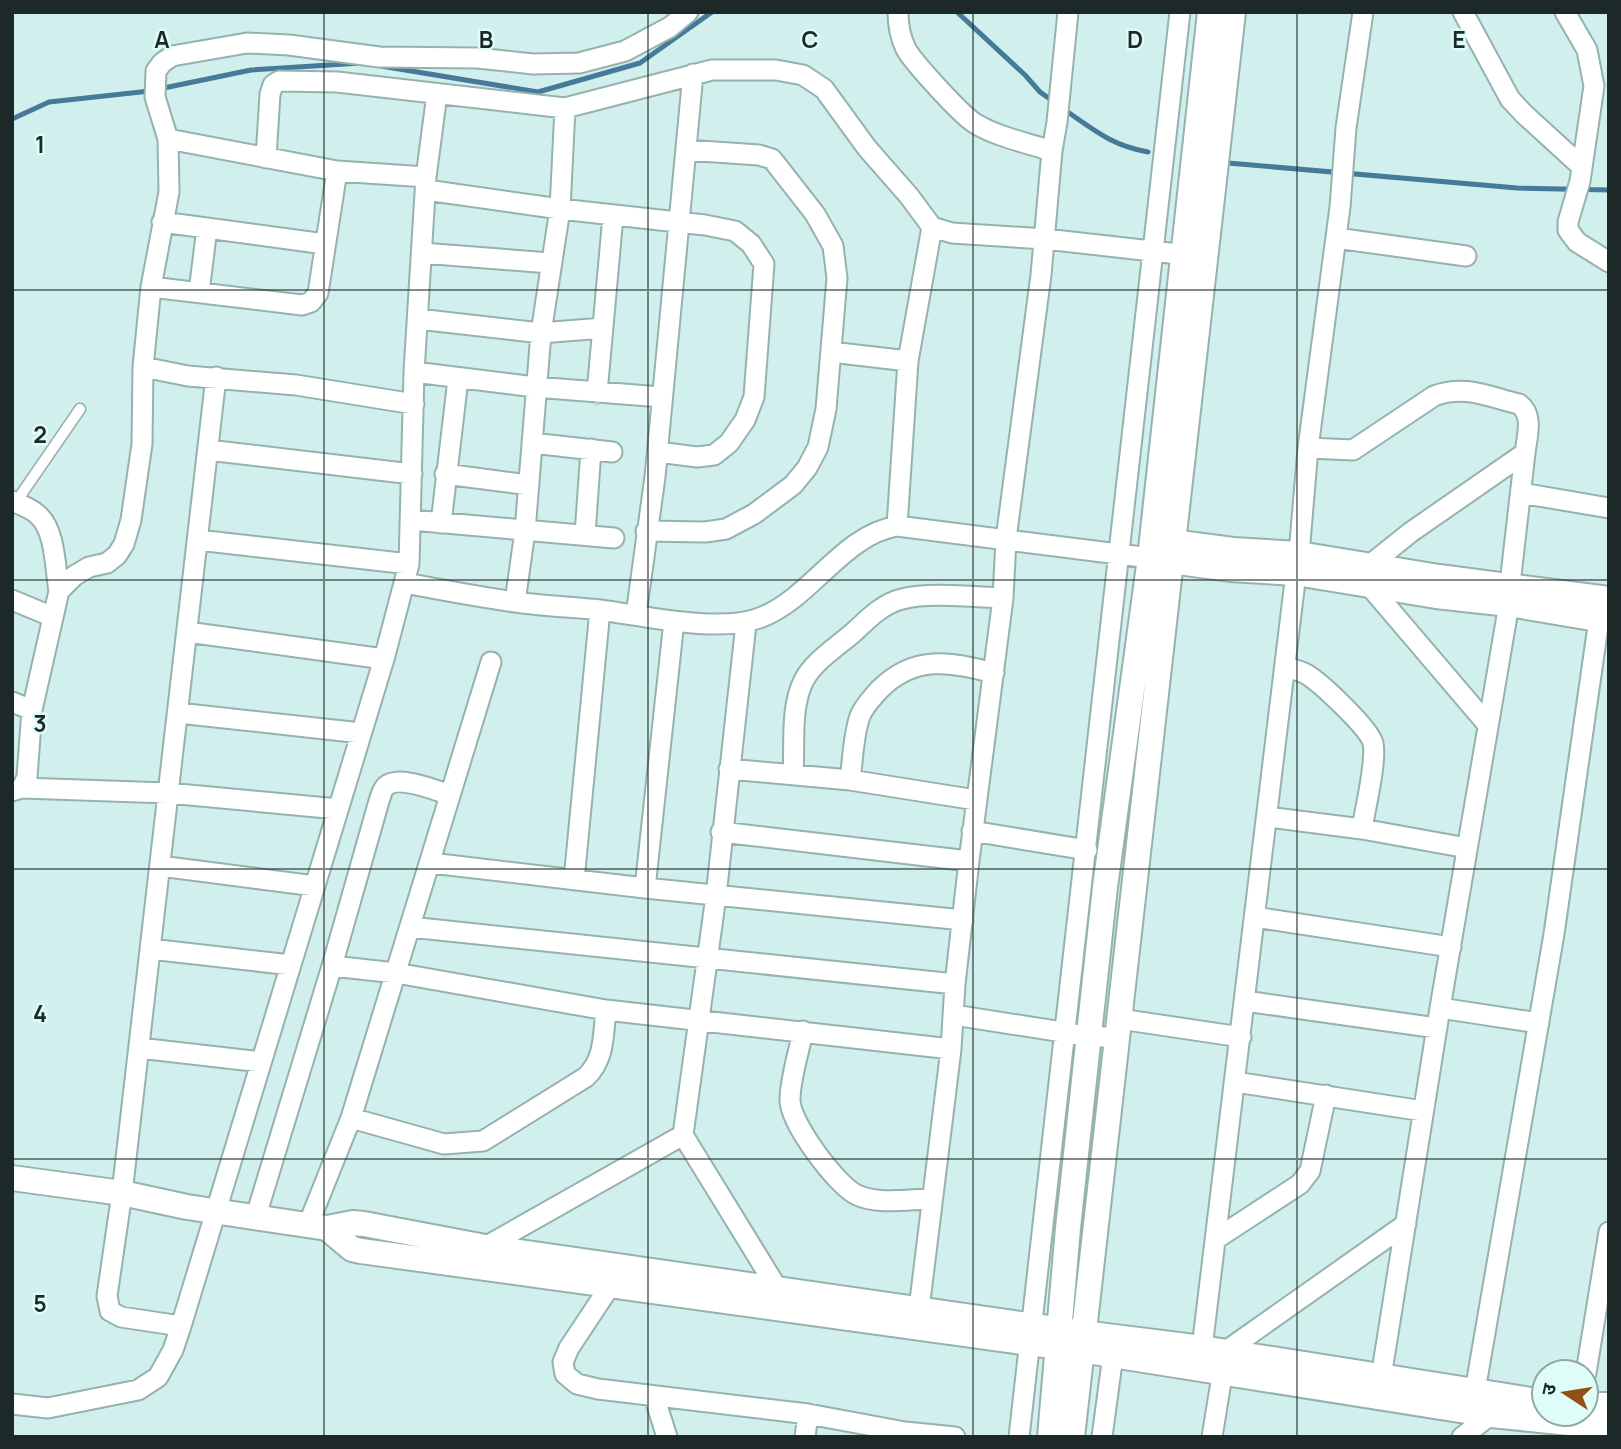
<svg xmlns="http://www.w3.org/2000/svg" width="1621" height="1449" viewBox="0 0 1621 1449" font-family="Manrope,'Noto Sans Devanagari',sans-serif">
  <style>
    .lines { fill: none; stroke-linecap: round; stroke-linejoin: round }
    .stream { stroke: #46799a; stroke-width: 5 }
    .service-casing { stroke: #95b2af; stroke-width: 13 }
    .minor-casing { stroke: #95b2af; stroke-width: 23 }
    .tertiary-casing { stroke: #95b2af; stroke-width: 28 }
    .service { stroke: #fff; stroke-width: 10 }
    .minor { stroke: #fff; stroke-width: 19 }
    .tertiary { stroke: #fff; stroke-width: 24 }
    .grid { fill: none; stroke: #1d2928; stroke-width: 2; stroke-opacity: 0.55 }
    .grid-label { font-size: 23px; text-anchor: middle; font-weight: bold; fill: #1d2928; stroke: #defdf9; stroke-width: 5; stroke-linejoin: round; paint-order: stroke }
  </style>
  <rect width="100%" height="100%" fill="#d1efec"/>
  <g class="lines">
    <path class="stream" d="M957 12 1025 75 1040 92 1054 102
      M381 66 538 92 640 63 712 12
      M159 89 251 70 361 63
      M1062 108C1093 129 1110 145 1148 152
      M12 119 49 102 150 91
      M1228 163 1517 188 1609 190"/>
    <defs>
      <path id="service" d="M16 502 80 409"/>
      <path id="minor" d="M898 12C898 25 900 37 906 49 913 62 962 116 976 124 998 137 1027 143 1052 151
        M1463 12 1510 99 1524 114 1582 167
        M1565 12 1587 50 1594 86 1580 181 1568 222V230L1577 242 1609 262
        M168 139 337 171 426 177
        M266 158 270 94 273 85 279 81 337 82 565 108 712 70H776L803 75 824 89 867 148 909 196 932 227 952 233 1045 239 1196 256
        M426 190 560 209 705 225 735 231 751 244 764 264 754 397 745 420 729 443 714 455 697 457 658 452
        M162 222 325 244
        M1336 238 1466 256
        M422 253 550 263
        M151 287 302 305 311 302 318 293 337 171
        M199 292 207 228
        M418 319 541 333 603 328
        M831 352 908 361
        M143 367 188 376 296 385 414 404
        M414 372 535 387 661 397
        M597 393 613 216
        M532 443 612 452
        M1308 448 1353 450 1434 396C1464 384 1489 397 1519 404 1534 415 1527 436 1525 453
        M208 450 412 474
        M445 474 529 485
        M1521 493 1609 508
        M12 501C21 505 31 508 38 515 56 531 55 569 59 591
        M411 520 614 538
        M441 523 458 379
        M897 526 908 361 932 227
        M646 531 705 532 726 529 754 514 793 485 807 468 818 447 826 409 837 278 833 246 815 214 772 159 759 155 686 150
        M585 535 591 449
        M198 540 409 564
        M1299 554 1308 448 1340 207 1346 128 1363 12
        M1371 564 1411 532 1525 453 1510 584
        M405 583C442 590 478 597 515 602 543 606 572 607 600 610 644 616 722 634 762 617 812 597 843 535 897 526L1150 558
        M1367 583 1488 725
        M12 600 53 617
        M515 602 525 531 541 333 560 209 565 108
        M636 615 655 477 693 74
        M746 624 716 896 683 1135 777 1288 778 1297
        M187 632 384 659
        M1286 666C1292 669 1300 671 1306 674 1320 682 1369 728 1373 743 1377 761 1365 809 1362 829
        M12 702 32 710
        M178 713 361 733
        M729 769 850 780 976 800
        M793 775C795 745 790 707 804 680 814 661 838 646 854 632 868 619 882 604 902 599 928 592 975 597 1003 598
        M850 780C853 759 853 736 860 716 864 706 872 698 879 690 915 654 949 662 994 673
        M22 788 168 793 338 809
        M12 791 22 788 27 777 32 710 59 591 74 576 89 567 107 563 117 555 124 544 131 520 142 444 143 367 151 287 169 192 168 139 155 97 156 71 162 63 172 56 247 43 289 45 379 57 478 58 533 64 579 63 625 51 670 27 688 12
        M1268 817 1362 829 1467 848
        M972 831 1087 850
        M721 832 969 861
        M431 863 645 888 963 920
        M160 866 315 886
        M574 880 600 610
        M645 888 674 621
        M1255 917 1451 947
        M410 927 955 984
        M150 949 291 965
        M332 966 396 973 606 1010 951 1049
        M1245 1001 1437 1028
        M1440 1008 1539 1023
        M954 1015 1088 1036 1118 1038
        M1120 1019 1241 1037
        M803 1031C799 1052 790 1079 790 1100 790 1123 837 1186 857 1195 878 1205 910 1199 932 1199
        M139 1048 261 1062
        M1235 1082 1423 1111
        M351 1118 444 1144 483 1141 586 1077C605 1059 603 1035 606 1010
        M256 1216 332 966 379 801C381 796 382 789 386 786 399 775 435 790 450 795
        M308 1225 351 1118 491 662
        M1216 1239 1300 1184 1310 1171 1326 1095
        M485 1247 683 1135
        M618 1274 569 1348 563 1362 565 1374 577 1384 598 1389 808 1414 905 1432 955 1437
        M919 1309 951 1049 955 984 969 861 1003 598 1006 539 1041 275 1052 151 1057 122 1068 12
        M181 1326 121 1317 110 1311 107 1296 122 1193 216 377
        M1202 1348 1296 573
        M1586 1373 1609 1232
        M1379 1390 1440 1008 1509 604
        M1475 1391 1554 934 1599 619
        M654 1396 667 1437
        M12 1404 48 1408 138 1390 158 1377 173 1350 181 1326 384 659 409 564 414 372 426 177 437 94
        M805 1437 808 1414
        M1019 1437 1180 12
        M1102 1437 1113 1355
        M1212 1437 1226 1351 1406 1224
        M1462 1437 1497 1410"/>
      <path id="tertiary" d="M1157 537 1172 542 1233 550 1299 554 1439 577 1609 599
        M1156 559 1230 569 1296 573 1436 596 1509 604 1609 621
        M12 1178 122 1193 187 1207 327 1228 353 1223 364 1224 485 1247 1083 1333 1202 1348 1544 1402
        M327 1228 352 1249 361 1251 1081 1350 1491 1415 1609 1427
        M1586 1405H1609
        M1050 1437 1068 1228 1105 887 1150 558 1210 12
        M1072 1437 1233 12"/>
    </defs>
    <use href="#service" class="service-casing"/>
    <use href="#minor" class="minor-casing"/>
    <use href="#tertiary" class="tertiary-casing"/>
    <use href="#service" class="service"/>
    <use href="#minor" class="minor"/>
    <use href="#tertiary" class="tertiary"/>
  </g>
  <path class="grid" d="M324 12V1437M648 12V1437M973 12V1437M1297 12V1437M12 290H1609M12 580H1609M12 869H1609M12 1159H1609"/>
  <g class="grid-label">
    <text x="162" y="48">A</text>
    <text x="486" y="48">B</text>
    <text x="810" y="48">C</text>
    <text x="1135" y="48">D</text>
    <text x="1459" y="48">E</text>
    <text x="40" y="153">1</text>
    <text x="40" y="443">2</text>
    <text x="40" y="732">3</text>
    <text x="40" y="1022">4</text>
    <text x="40" y="1312">5</text>
  </g>
  <rect width="1621" height="1449" fill="none" stroke="#1d2928" stroke-width="28"/>
  <g transform="translate(1565 1393) rotate(282)"><circle r="33" fill="#defdf9" stroke="#91a8a5" stroke-width="2"/>
  <path d="M0-5L12 26L0 18L-12 26Z" fill="#905018"/>
  <text y="-10" font-size="19" font-weight="bold" text-anchor="middle" fill="#1d2928">उ</text>
  </g>
</svg>
